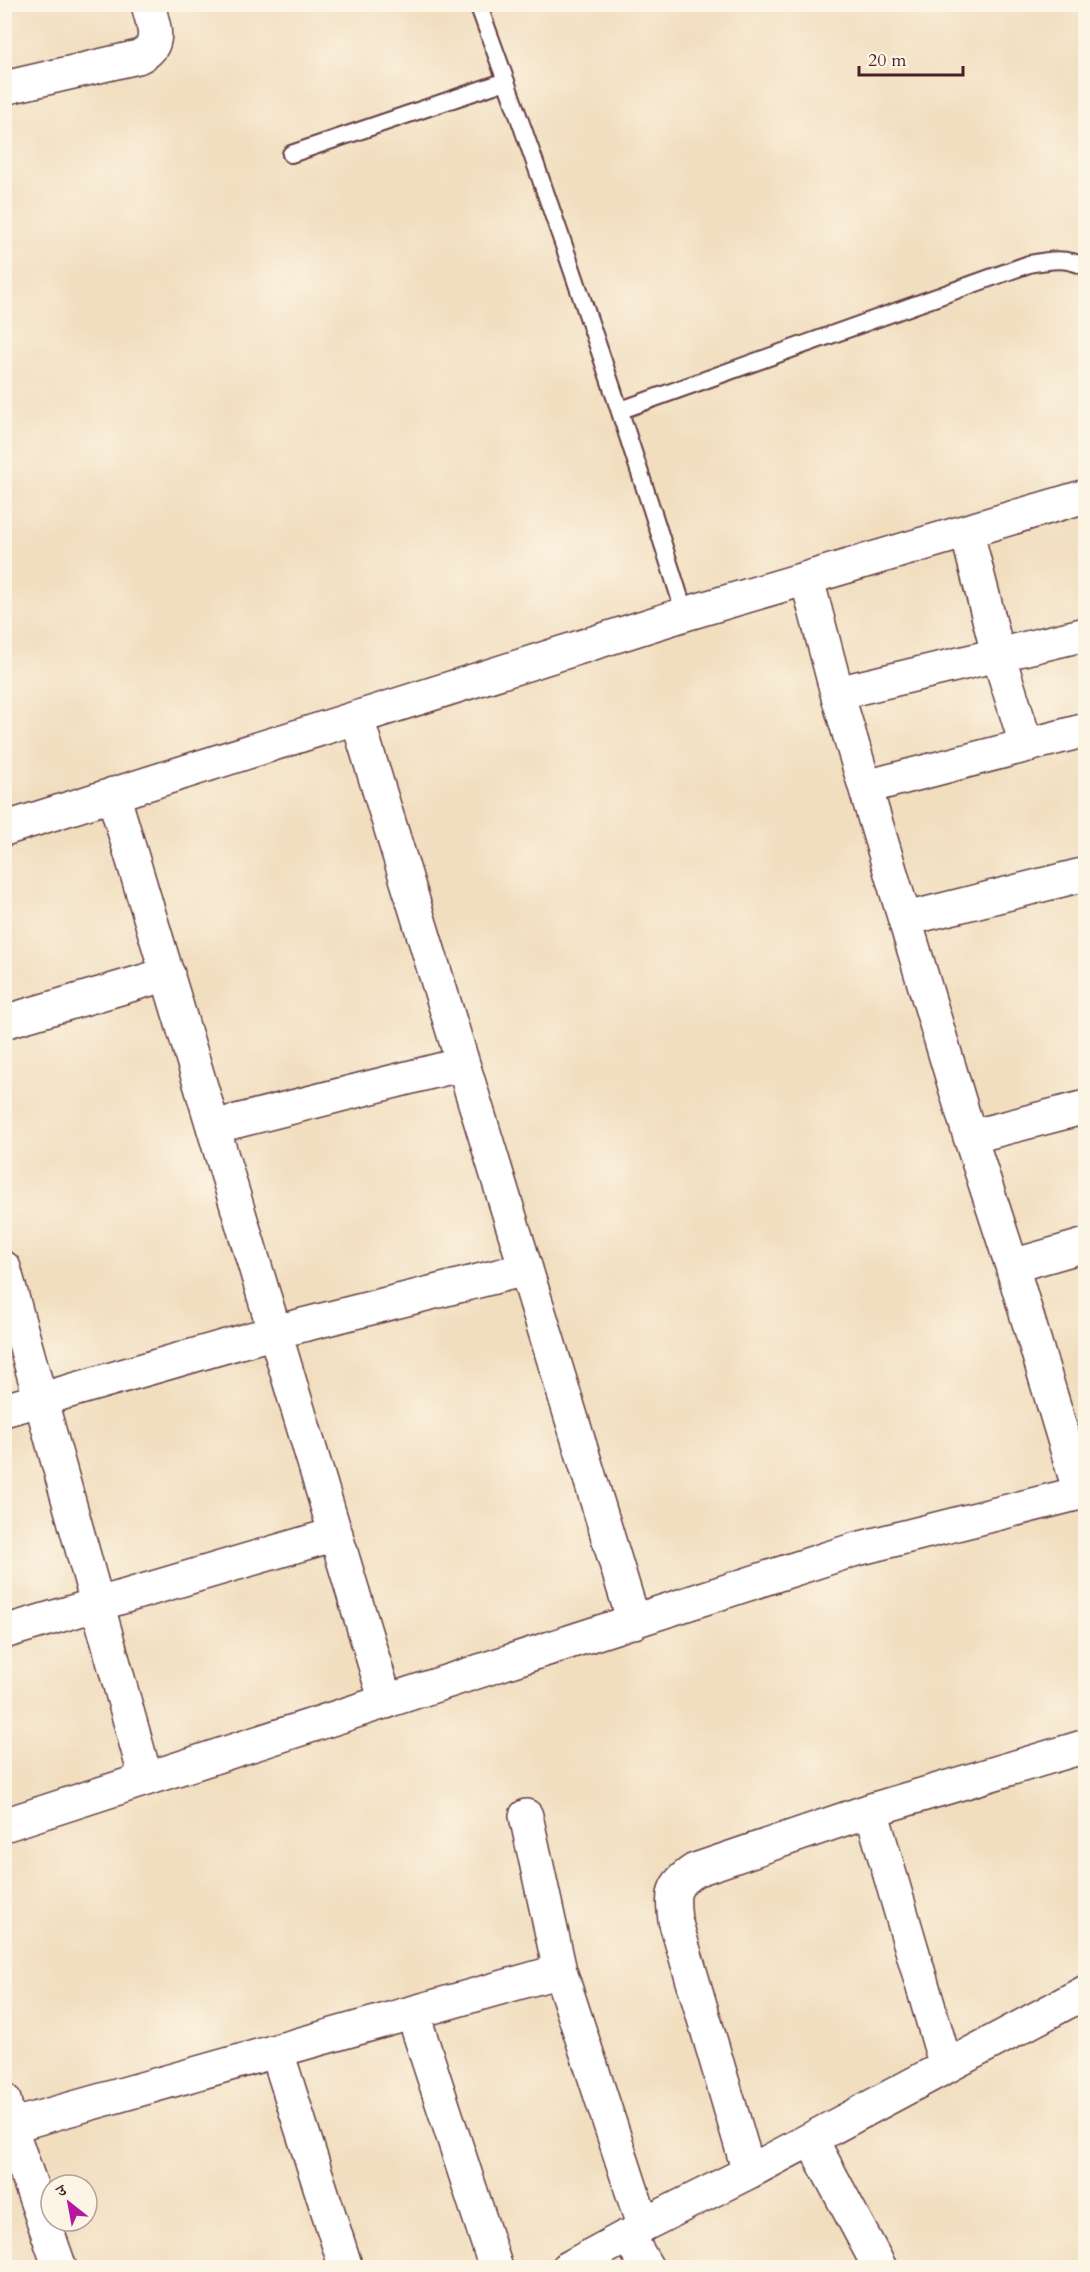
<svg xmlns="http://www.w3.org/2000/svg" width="1090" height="2272" viewBox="0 0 1090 2272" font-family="Cardo,'Noto Serif Devanagari',serif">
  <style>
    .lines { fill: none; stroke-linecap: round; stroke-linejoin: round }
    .lane-casing { stroke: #633c41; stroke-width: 20 }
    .street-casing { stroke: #633c41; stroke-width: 36 }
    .lane { stroke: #fff; stroke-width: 16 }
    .street { stroke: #fff; stroke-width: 33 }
  </style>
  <rect width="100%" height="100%" fill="#fcf5e5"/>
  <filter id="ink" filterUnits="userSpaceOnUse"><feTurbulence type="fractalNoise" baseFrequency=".0167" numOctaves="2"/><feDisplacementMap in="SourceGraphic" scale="12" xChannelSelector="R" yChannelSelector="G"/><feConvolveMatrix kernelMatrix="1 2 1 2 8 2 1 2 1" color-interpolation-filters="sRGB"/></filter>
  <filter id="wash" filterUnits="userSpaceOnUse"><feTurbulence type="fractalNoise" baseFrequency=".008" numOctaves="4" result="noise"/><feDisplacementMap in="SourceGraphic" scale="24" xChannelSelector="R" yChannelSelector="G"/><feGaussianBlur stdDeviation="1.35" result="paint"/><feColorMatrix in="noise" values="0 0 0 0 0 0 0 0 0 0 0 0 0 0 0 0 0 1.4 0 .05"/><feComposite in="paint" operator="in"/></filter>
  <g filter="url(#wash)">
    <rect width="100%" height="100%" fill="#f1debf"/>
  </g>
  <g filter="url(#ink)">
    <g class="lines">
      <defs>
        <path id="lane" d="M478 4C552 206 621 409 685 614
          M291 154 506 81
          M621 410 1029 264C1050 260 1066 257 1086 267"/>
        <path id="street" d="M4 88 138 57C164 45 153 27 148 4
          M967 533 998 654 1026 744
          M807 579 837 693 970 1137 1012 1266 1080 1493 1086 1491
          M837 693 1086 634
          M357 718 634 1622
          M866 787 1086 730
          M113 794 386 1702
          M4 829 685 614 1086 496
          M906 919 1086 874
          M4 1022 168 974
          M213 1127 463 1064
          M970 1137 1086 1107
          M1012 1266 1086 1245
          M4 1268 146 1779
          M4 1410 275 1332 526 1269
          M4 1632 336 1534
          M871 1810 946 2066
          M526 1816 560 1971 643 2225
          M4 1825 853 1550 1080 1493
          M413 2014 496 2268
          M277 2052 346 2268
          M4 2100 10 2126 60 2268
          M10 2126 560 1971
          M811 2139 880 2268
          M749 2172 675 1920C672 1894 671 1885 695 1870L871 1810 1086 1746
          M629 2237 643 2225 749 2172 1086 1992
          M568 2268 625 2237H629L647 2268"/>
      </defs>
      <use href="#lane" class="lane-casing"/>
      <use href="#street" class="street-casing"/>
      <use href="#lane" class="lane"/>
      <use href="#street" class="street"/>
    </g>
  </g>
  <rect width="1090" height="2272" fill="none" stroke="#fcf5e5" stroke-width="24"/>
  <g transform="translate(69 2203) rotate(329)"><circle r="28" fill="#fcf5e5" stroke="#b59f9b" stroke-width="1.5"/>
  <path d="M0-4.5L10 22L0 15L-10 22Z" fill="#b5179e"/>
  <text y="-9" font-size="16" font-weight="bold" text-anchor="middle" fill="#4a1f2b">उ</text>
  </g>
  <path d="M859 66v9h104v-9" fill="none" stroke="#4a1f2b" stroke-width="3"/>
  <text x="868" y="66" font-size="18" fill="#4a1f2b" stroke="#fcf5e5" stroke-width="4.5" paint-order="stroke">20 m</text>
</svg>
